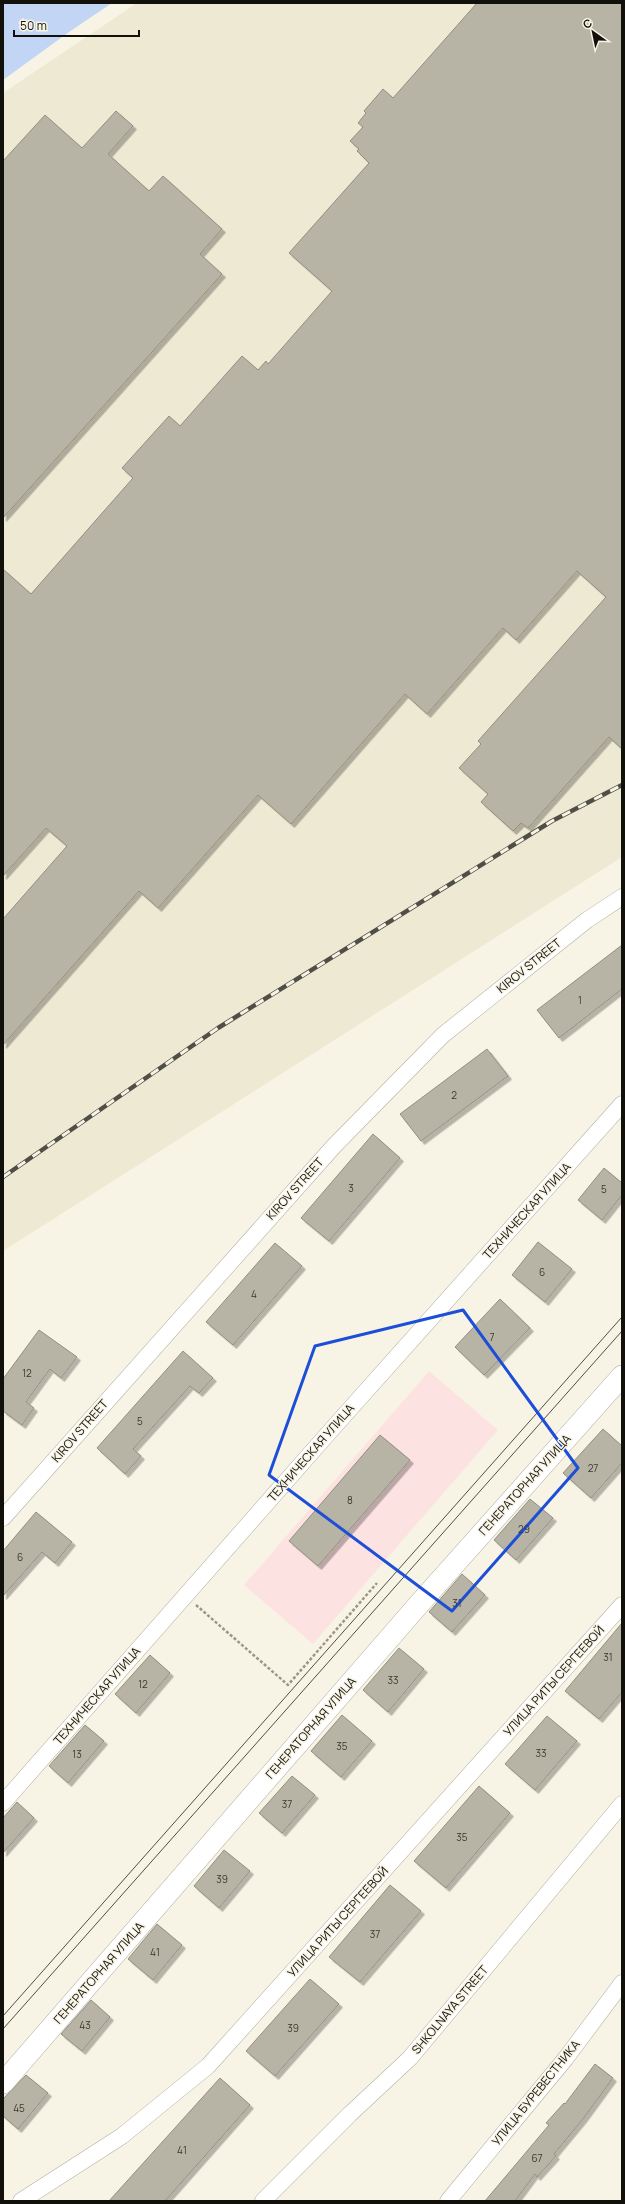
<svg xmlns="http://www.w3.org/2000/svg" width="625" height="2204" viewBox="0 0 625 2204" font-family="Manrope,sans-serif">
  <style>
    .built { fill: #eee9d3 }
    .education { fill: #fde2e2 }
    .water { fill: #c2d5f5 }
    .building { fill: #b7b4a6; stroke: #928f82; filter: url(#shadow) }
    .lines { fill: none; stroke-linecap: round; stroke-linejoin: round }
    .minor-casing { stroke: #b2afa1; stroke-width: 17 }
    .major-casing { stroke: #b2afa1; stroke-width: 22 }
    .path { stroke: #99978c; stroke-width: 2.5; stroke-dasharray: 3 2; stroke-linecap: butt }
    .minor { stroke: #fff; stroke-width: 16 }
    .major { stroke: #fff; stroke-width: 21 }
    .tram { stroke: #504f47; stroke-width: 1 }
    .rail-casing { stroke: #504f47; stroke-width: 4.5 }
    .rail { stroke: #f7f4e5; stroke-width: 3; stroke-dasharray: 9; stroke-linecap: butt }
    .marked { fill: none; stroke: #1d4ed8; stroke-width: 3; stroke-linejoin: round }
    .labels { text-anchor: middle; stroke-width: 3; stroke-linejoin: round; paint-order: stroke }
    .number-label { font-size: 10px; fill: #3a3932 }
    .street-label { font-size: 12px; fill: #11100b; stroke: #f7f4e5 }
  </style>
  <defs>
    <filter id="shadow"><feDropShadow dx="3.5" dy="3.5" stdDeviation="0" flood-color="#0004"/></filter>
  </defs>
  <rect width="100%" height="100%" fill="#f7f4e5"/>
  <path class="built" d="M137 3H622V857L3 1251V93Z"/>
  <path class="education" d="M429 1371 498 1430 313 1644 244 1585Z"/>
  <path class="water" d="M3 3H112L69 32 3 80Z"/>
  <path class="building" d="M477 3H622V749L609 737 528 828 521 823 513 831 481 802 488 794 459 768 481 744 478 741 606 597 577 571 516 640 503 628 427 714 405 694 291 824 258 795 158 908 139 891 3 1045V919L67 846 46 828 3 876V569L31 594 133 478 122 468 169 416 180 426 242 356 258 370 266 361 268 364 332 291 289 253 369 163 357 151 359 149 350 141 363 127 358 123 366 113 364 111 383 89 393 98Z
    M116 111 133 126 108 154 149 191 163 176 222 229 200 254 222 274 3 518V161L45 115 82 148Z
    M622 945V989L559 1038 537 1010Z
    M487 1049 508 1076 421 1141 400 1114Z
    M373 1134 400 1158 329 1241 301 1218Z
    M604 1168 622 1183V1195L602 1220 578 1200Z
    M538 1242 572 1269 545 1302 512 1275Z
    M275 1243 302 1266 233 1345 206 1322Z
    M500 1299 530 1328 484 1375 455 1347Z
    M39 1330 77 1357 61 1378 50 1369 26 1402 34 1408 22 1425 3 1411V1379Z
    M183 1351 213 1378 199 1393 190 1386 133 1449 141 1456 125 1474 97 1448Z
    M603 1429 622 1446V1463L591 1498 563 1473Z
    M380 1435 410 1460 318 1566 289 1541Z
    M530 1499 553 1518 516 1560 494 1540Z
    M36 1512 72 1542 55 1563 42 1552 3 1596V1551Z
    M462 1574 485 1595 452 1632 429 1612Z
    M622 1623V1692L599 1719 565 1691Z
    M399 1648 424 1669 388 1712 363 1690Z
    M150 1655 170 1673 136 1713 115 1694Z
    M342 1715 372 1741 341 1777 311 1751Z
    M547 1716 577 1741 535 1790 505 1764Z
    M85 1725 104 1741 68 1783 49 1766Z
    M292 1776 315 1795 282 1833 259 1813Z
    M479 1786 510 1813 446 1888 414 1861Z
    M17 1802 34 1818 3 1853V1818Z
    M224 1850 250 1871 219 1908 194 1886Z
    M390 1885 421 1911 360 1982 329 1957Z
    M157 1924 182 1945 153 1980 128 1959Z
    M310 1979 339 2004 275 2076 246 2051Z
    M91 2000 110 2017 82 2051 61 2034Z
    M595 2064 613 2078 583 2119 554 2154 556 2156 537 2177 535 2174 515 2201H485L549 2125 546 2123 564 2103 565 2104Z
    M26 2075 48 2093 18 2129 3 2116V2099Z
    M220 2078 250 2105 165 2201H109Z"/>
  <g class="lines">
    <defs>
      <path id="minor" d="M3 1518 334 1146 443 1035 587 920 622 897
        M3 1803 325 1437 622 1104
        M21 2201 122 2136 208 2066 622 1605
        M263 2201 350 2114 410 2058 622 1804
        M448 2201 566 2058 622 1983"/>
      <path id="major" d="M3 2083 420 1603 622 1376"/>
    </defs>
    <use href="#minor" class="minor-casing"/>
    <use href="#major" class="major-casing"/>
    <path class="path" d="M196 1605 288 1685 377 1583"/>
    <use href="#minor" class="minor"/>
    <use href="#major" class="major"/>
    <path class="tram" d="M3 2016 622 1317
      M3 2029 622 1331"/>
    <defs>
      <path id="rail" d="M3 1177 218 1028 552 821 622 785"/>
    </defs>
    <use href="#rail" class="rail-casing"/>
    <use href="#rail" class="rail"/>
  </g>
  <path class="marked" d="M463 1310 578 1468 452 1611 269 1475 315 1346Z"/>
  <g class="labels">
    <g class="number-label">
      <text x="580" y="1004">1</text>
      <text x="454" y="1099">2</text>
      <text x="351" y="1192">3</text>
      <text x="604" y="1193">5</text>
      <text x="542" y="1276">6</text>
      <text x="254" y="1298">4</text>
      <text x="492" y="1341">7</text>
      <text x="27" y="1377">12</text>
      <text x="140" y="1425">5</text>
      <text x="593" y="1472">27</text>
      <text x="350" y="1504">8</text>
      <text x="524" y="1533">29</text>
      <text x="20" y="1561">6</text>
      <text x="457" y="1607">31</text>
      <text x="608" y="1661">31</text>
      <text x="393" y="1684">33</text>
      <text x="143" y="1688">12</text>
      <text x="342" y="1750">35</text>
      <text x="541" y="1757">33</text>
      <text x="77" y="1758">13</text>
      <text x="287" y="1808">37</text>
      <text x="462" y="1841">35</text>
      <text x="222" y="1883">39</text>
      <text x="375" y="1938">37</text>
      <text x="155" y="1956">41</text>
      <text x="85" y="2029">43</text>
      <text x="293" y="2032">39</text>
      <text x="19" y="2112">45</text>
      <text x="182" y="2154">41</text>
      <text x="537" y="2162">67</text>
    </g>
    <g class="street-label">
      <text transform="translate(529 966) rotate(-39)" y="4">KIROV STREET</text>
      <text transform="translate(295 1189) rotate(-48)" y="4">KIROV STREET</text>
      <text transform="translate(527 1211) rotate(-48)" y="4">ТЕХНИЧЕСКАЯ УЛИЦА</text>
      <text transform="translate(80 1431) rotate(-49)" y="4">KIROV STREET</text>
      <text transform="translate(311 1453) rotate(-49)" y="4">ТЕХНИЧЕСКАЯ УЛИЦА</text>
      <text transform="translate(525 1485) rotate(-48)" y="4">ГЕНЕРАТОРНАЯ УЛИЦА</text>
      <text transform="translate(554 1681) rotate(-48)" y="4">УЛИЦА РИТЫ СЕРГЕЕВОЙ</text>
      <text transform="translate(97 1696) rotate(-49)" y="4">ТЕХНИЧЕСКАЯ УЛИЦА</text>
      <text transform="translate(311 1728) rotate(-49)" y="4">ГЕНЕРАТОРНАЯ УЛИЦА</text>
      <text transform="translate(338 1922) rotate(-48)" y="4">УЛИЦА РИТЫ СЕРГЕЕВОЙ</text>
      <text transform="translate(99 1973) rotate(-49)" y="4">ГЕНЕРАТОРНАЯ УЛИЦА</text>
      <text transform="translate(450 2010) rotate(-50)" y="4">SHKOLNAYA STREET</text>
      <text transform="translate(536 2093) rotate(-51)" y="4">УЛИЦА БУРЕВЕСТНИКА</text>
    </g>
  </g>
  <rect width="625" height="2204" fill="none" stroke="#11100b" stroke-width="8"/>
  <g transform="translate(593 32) rotate(327)" stroke="#f7f4e5" stroke-width="3" paint-order="stroke">
  <path d="M0-3L7 15L0 10L-7 15Z" fill="#11100b"/>
  <text y="-6" font-size="11" font-weight="bold" text-anchor="middle" fill="#11100b">С</text>
  </g>
  <path d="M14 30v6h125v-6" fill="none" stroke="#11100b" stroke-width="2"/>
  <text x="20" y="30" font-size="12" fill="#11100b" stroke="#f7f4e5" stroke-width="3" paint-order="stroke">50 m</text>
</svg>
